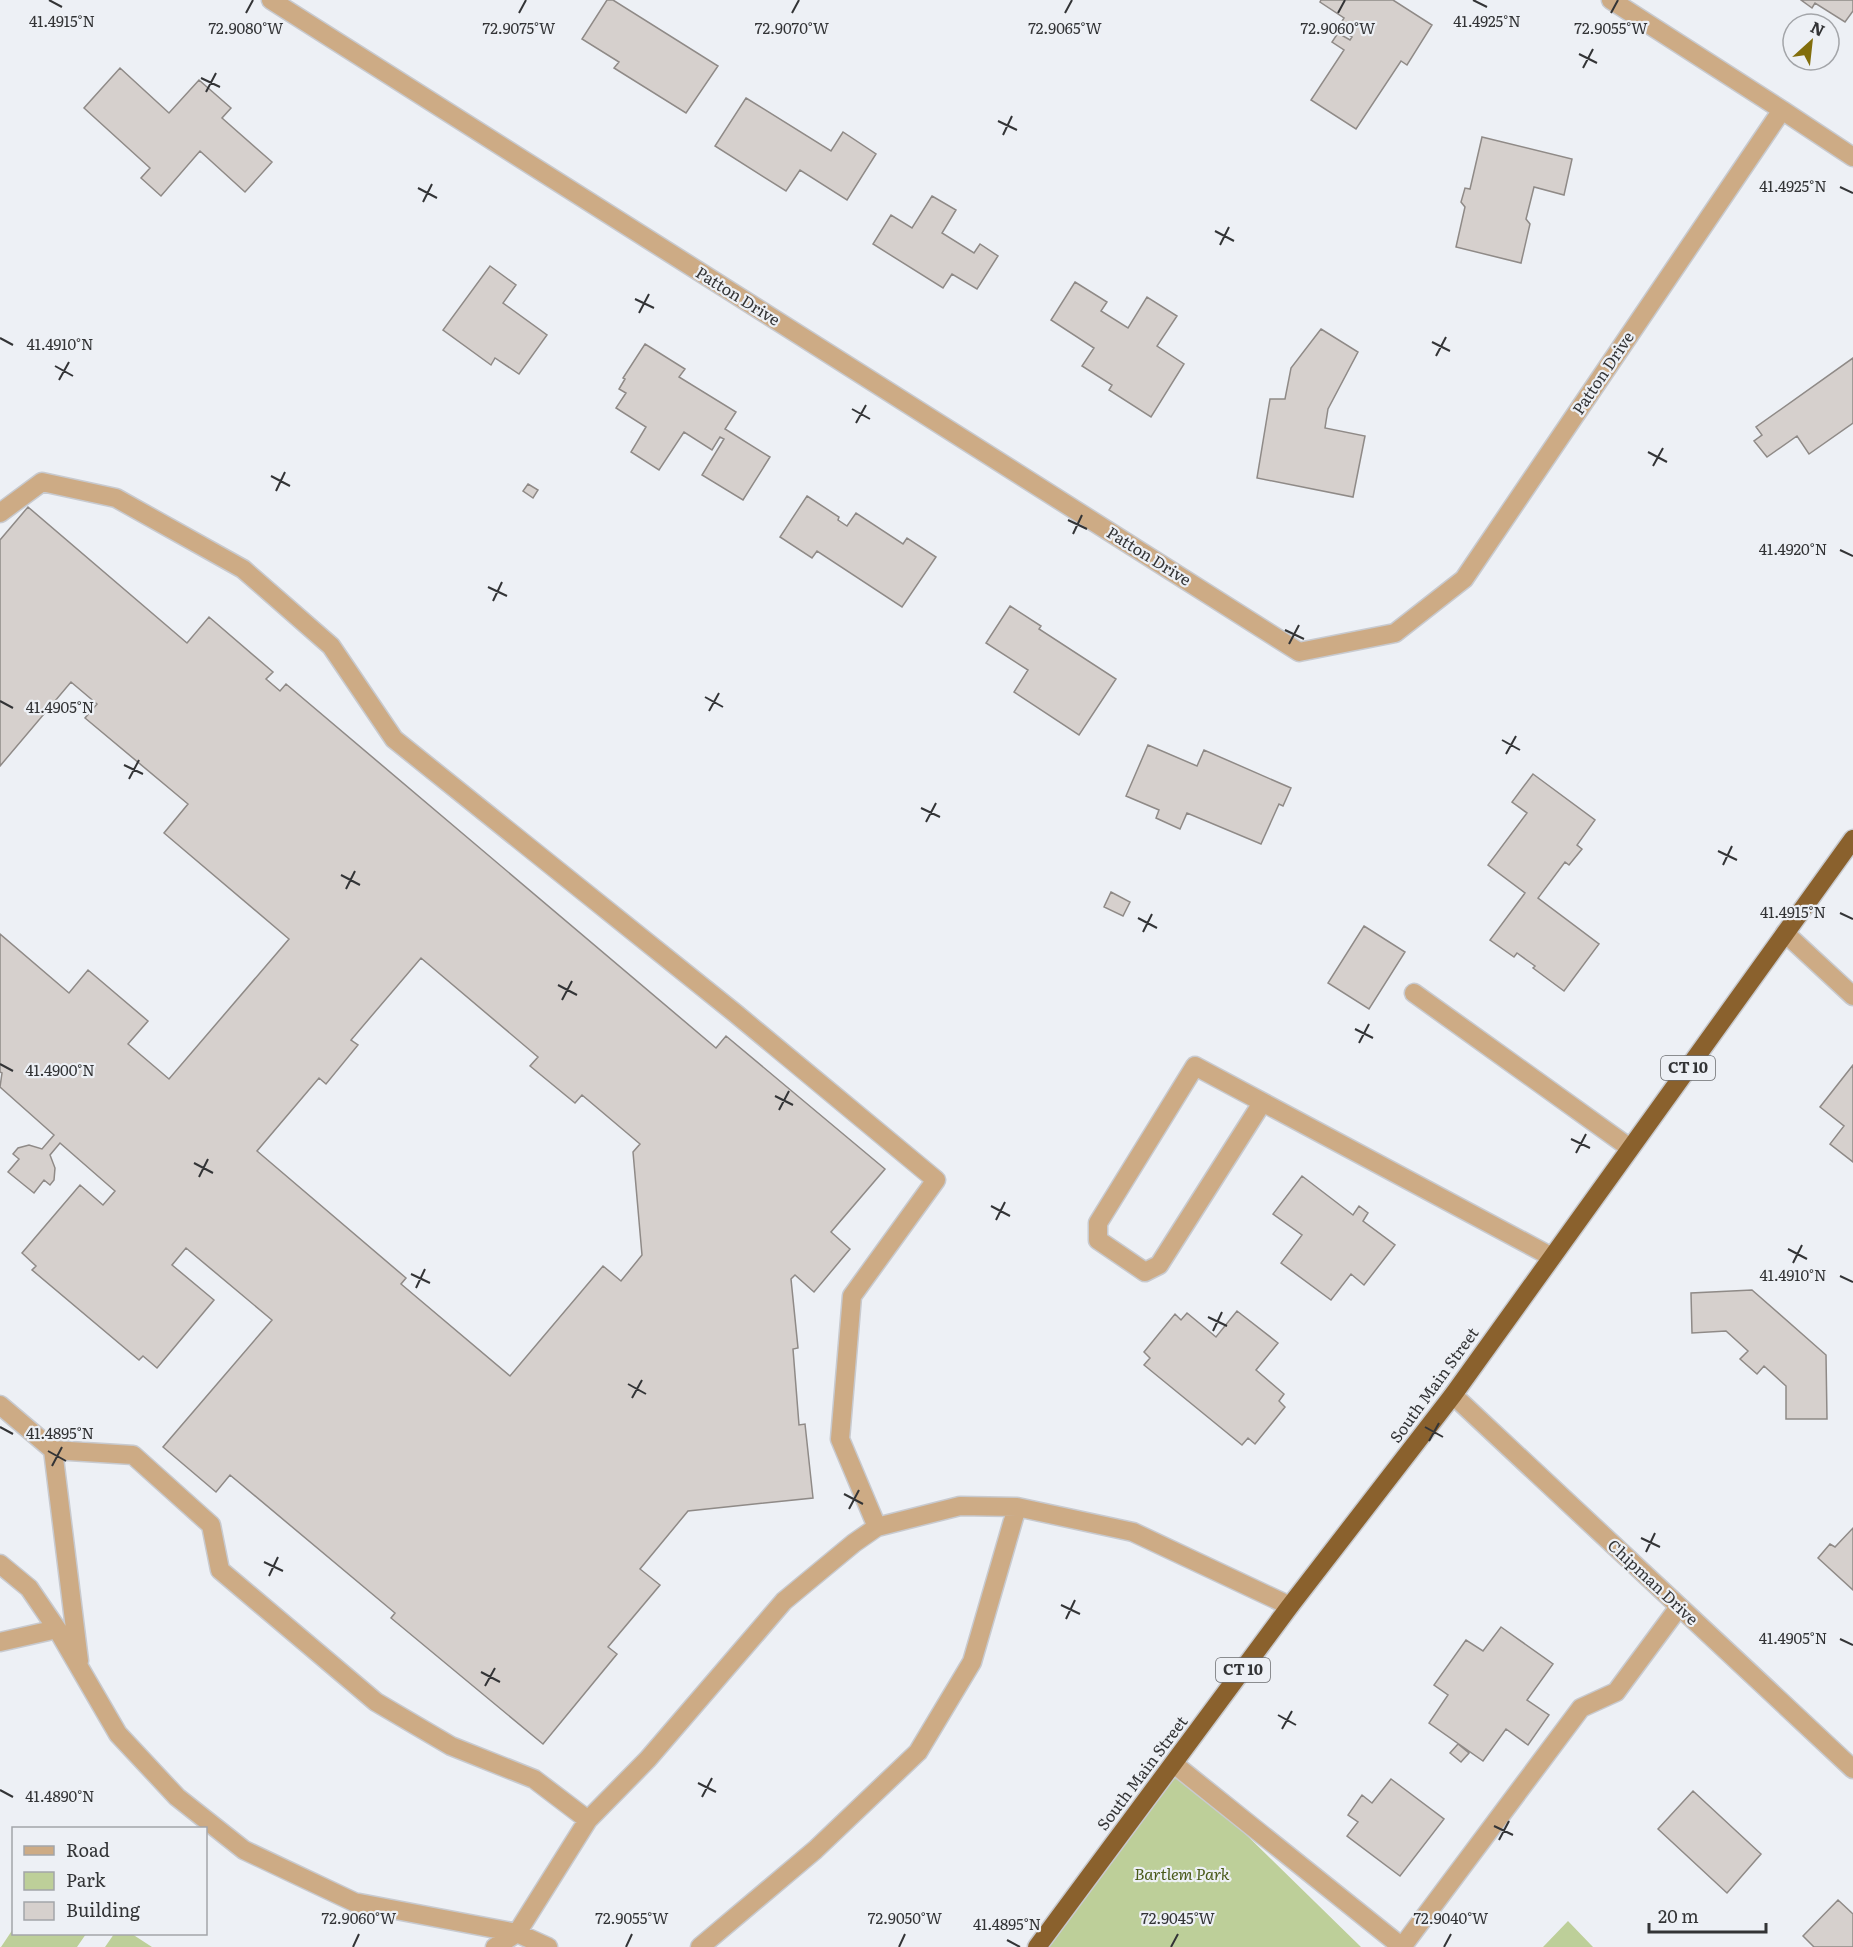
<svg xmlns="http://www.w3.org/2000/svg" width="1853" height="1947" viewBox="0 0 1853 1947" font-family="Literata,serif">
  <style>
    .green { fill: #bdcf99 }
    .building { fill: #d6d0cd; stroke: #8f8a87; stroke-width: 1.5; fill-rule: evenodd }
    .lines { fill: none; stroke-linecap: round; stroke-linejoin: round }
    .lane-casing { stroke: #c8cacf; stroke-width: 21 }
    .street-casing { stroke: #c8cacf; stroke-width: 21 }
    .highway-casing { stroke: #c8cacf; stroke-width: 21 }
    .lane { stroke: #cdab85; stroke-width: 18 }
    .street { stroke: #cdab85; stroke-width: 18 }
    .highway { stroke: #8a612d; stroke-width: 18 }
    .ticks { fill: none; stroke: #333436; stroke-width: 2 }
    .labels { text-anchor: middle; stroke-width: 4.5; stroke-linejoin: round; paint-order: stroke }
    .shield { fill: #edf0f5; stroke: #6b6c6f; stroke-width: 1.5 }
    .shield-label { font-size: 15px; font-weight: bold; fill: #333436 }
    .street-label { font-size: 16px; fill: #333436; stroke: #edf0f5 }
    .park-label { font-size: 16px; font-style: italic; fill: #485918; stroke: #edf0f5 }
    .ticks-label { font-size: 15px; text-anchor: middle; fill: #333436; stroke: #edf0f5; stroke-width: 4.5; stroke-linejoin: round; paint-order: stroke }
  </style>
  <rect width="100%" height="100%" fill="#edf0f5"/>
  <path class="green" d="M1174 1764 1361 1947H1037Z
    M1568 1921 1593 1947H1543Z
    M13 1929 14 1934H86L77 1947H1Z
    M114 1934H132L152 1947H105Z"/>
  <path class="building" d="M607 0H613L718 66 686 113 614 68 619 62 582 39Z
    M1321 0H1393L1432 25 1407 65 1401 61 1356 129 1311 100 1344 50 1332 42 1338 33 1350 40 1352 37 1338 28 1344 18 1320 2Z
    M1801 0H1853V11L1845 22 1815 3 1812 8Z
    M120 68 169 113 199 80 231 108 222 118 272 162 245 192 200 151 161 196 141 178 150 168 84 108Z
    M746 98 831 151 843 132 876 154 847 200 800 170 786 191 715 146Z
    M1482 137 1572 159 1564 195 1534 187 1526 219 1530 224 1521 263 1456 247 1465 207 1461 202 1465 188 1470 189Z
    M932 196 956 210 942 233 974 253 980 244 998 256 977 289 952 274 943 288 873 244 891 215 912 228Z
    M490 266 516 285 503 303 547 335 519 374 495 358 491 365 443 330Z
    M1075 282 1107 302 1101 311 1128 328 1147 297 1177 316 1157 346 1184 364 1151 417 1109 390 1112 385 1082 366 1094 348 1051 320Z
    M1321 329 1358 352 1328 409 1325 428 1365 436 1353 497 1257 478 1270 399H1285L1291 368Z
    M645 344 685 369 679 377 736 412 725 429 770 457 743 500 702 475 724 439 720 437 712 450 684 432 659 470 631 452 646 427 616 408 626 393 619 389 625 379 623 378Z
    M1853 358V423L1809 454 1797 436 1767 457 1754 441 1762 435 1756 427Z
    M528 484 538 490 533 498 523 491Z
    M807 496 839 517 838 520 847 526 856 513 903 544 907 538 936 557 902 607 817 551 812 558 780 537Z
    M28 507 187 643 209 617 273 672 266 679 280 691 286 684 716 1048 726 1036 885 1169 831 1232 850 1249 814 1292 795 1275 791 1279 798 1348 793 1349 799 1425 805 1424 813 1498 688 1511 640 1569 660 1585 608 1647 617 1654 543 1744 391 1618 395 1613 230 1475 216 1492 163 1447 272 1320 186 1248 172 1265 214 1300 157 1368 143 1356 139 1360 32 1270 36 1266 22 1253 80 1185 103 1205 115 1191 60 1143 50 1155 55 1168 54 1180 50 1185 44 1180 34 1193 8 1172 19 1159 13 1154 18 1148 29 1145 42 1149 54 1135 0 1087 2 1073 0 1072V934L69 993 88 970 148 1021 128 1044 169 1079 289 939 164 833 188 804 85 718 97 704 71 682 0 766V540ZM421 958 538 1057 530 1066 575 1103 582 1095 640 1144 633 1152 642 1255 621 1281 603 1266 510 1376 401 1284 406 1278 257 1151 319 1078 326 1084 358 1045 351 1040Z
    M1010 606 1041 626 1039 629 1116 679 1079 735 1014 692 1028 670 986 643Z
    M1148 745 1197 766 1204 750 1291 788 1283 806 1279 804 1261 844 1187 813 1180 829 1156 818 1159 810 1126 796Z
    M1533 774 1595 820 1577 845 1582 849 1569 865 1565 862 1538 898 1599 944 1564 991 1533 968 1535 966 1517 953 1514 957 1490 940 1525 893 1488 865 1527 813 1512 802Z
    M1111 892 1130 902 1123 916 1104 907Z
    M1364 926 1405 952 1369 1009 1328 983Z
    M1853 1065V1162L1830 1144 1844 1126 1820 1107Z
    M1302 1176 1353 1215 1359 1206 1368 1213 1363 1221 1395 1245 1364 1285 1351 1274 1331 1300 1281 1263 1302 1235 1273 1214Z
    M1752 1290 1826 1355 1827 1419H1786V1386L1764 1366 1757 1374 1740 1359 1748 1351 1726 1331 1692 1333 1691 1293Z
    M1237 1311 1278 1343 1256 1370 1284 1394 1279 1401 1285 1407 1255 1444 1248 1438 1242 1445 1144 1365 1150 1358 1144 1352 1175 1314 1181 1320 1187 1313 1216 1337Z
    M1853 1528V1590L1818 1558 1830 1544 1835 1547Z
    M1501 1627 1553 1664 1527 1700 1549 1715 1528 1745 1506 1729 1483 1761 1429 1723 1448 1695 1434 1685 1466 1640 1483 1651Z
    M1458 1744 1469 1753 1461 1762 1450 1753Z
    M1391 1779 1444 1819 1400 1876 1347 1836 1358 1822 1348 1815 1362 1795 1372 1803Z
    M1693 1791 1761 1854 1727 1893 1658 1829Z
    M1838 1900 1853 1914V1947H1814L1803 1936Z"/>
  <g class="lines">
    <defs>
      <path id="lane" d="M0 513 42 482 116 498 243 569 331 646 394 739 735 1013 936 1180 852 1296 840 1439 877 1527
        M1785 933 1853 996
        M1414 993 1630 1148
        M1262 1103 1159 1265 1145 1272 1098 1240V1223L1195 1066 1552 1257
        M0 1405 53 1450 79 1661
        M53 1450 133 1455 211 1525 220 1570 376 1702 451 1746 534 1779 588 1820
        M0 1564 29 1588 57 1629
        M0 1642 57 1629 118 1734 177 1797 244 1850 354 1902 517 1933 548 1947
        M1174 1764 1402 1947
        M495 1947 517 1933 588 1820 648 1759 784 1601 854 1543 877 1527 960 1506 1017 1507 1133 1532 1290 1606
        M700 1947 815 1850 918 1752 972 1662 1017 1507
        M1402 1947 1581 1708 1616 1692 1679 1607"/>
      <path id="street" d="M271 0 1299 652 1395 633 1464 579 1782 110 1611 0
        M1782 110 1853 157
        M1453 1395 1853 1769"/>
      <path id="highway" d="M1037 1947 1290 1606 1453 1395 1853 839"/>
    </defs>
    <use href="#lane" class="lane-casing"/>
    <use href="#street" class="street-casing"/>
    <use href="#highway" class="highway-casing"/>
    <use href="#lane" class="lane"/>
    <use href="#street" class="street"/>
    <use href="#highway" class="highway"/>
  </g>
  <path class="ticks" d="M49 0 62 7M1473 0 1487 7M246 13 253 0M519 13 526 0M792 13 799 0M1065 13 1072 0M1338 13 1345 0M1611 13 1618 0M1579 54 1597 63M1583 68 1593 49M201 78 220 87M206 92 216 73M998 121 1017 130M1003 135 1012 116M1840 187 1853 193M418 188 437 198M423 202 432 184M1215 231 1234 241M1220 245 1229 227M635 299 654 308M639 313 649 294M0 338 13 345M1432 342 1450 351M1436 356 1446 337M55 366 73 376M59 380 69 362M852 409 870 419M856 423 866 405M1648 452 1667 462M1653 466 1663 448M271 476 290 486M276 491 285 472M1068 520 1087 529M1073 534 1082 515M1840 550 1853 556M488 587 507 596M493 601 502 582M1285 630 1304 639M1289 644 1299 625M705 697 723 707M0 701 13 708M709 711 719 693M1502 740 1520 750M1506 754 1516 736M124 765 143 774M129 779 139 760M921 808 940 817M926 822 936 803M1718 851 1737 860M1723 865 1732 846M341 875 360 885M346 889 355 871M1840 913 1853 919M1138 918 1157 928M1143 932 1152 914M558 985 577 995M562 1000 572 981M1355 1029 1373 1038M1359 1043 1369 1024M0 1064 13 1071M775 1096 793 1105M779 1110 789 1091M1571 1139 1590 1148M1576 1153 1586 1134M194 1163 213 1173M199 1177 208 1159M991 1206 1010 1216M996 1220 1005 1202M1788 1249 1807 1259M1793 1263 1802 1245M411 1274 430 1283M1840 1276 1853 1282M416 1288 425 1269M1208 1317 1227 1326M1213 1331 1222 1312M628 1384 646 1394M632 1398 642 1380M0 1427 13 1434M1425 1427 1443 1437M1429 1441 1439 1423M48 1451 66 1461M52 1466 62 1447M844 1494 863 1504M849 1509 859 1490M1641 1538 1660 1547M1646 1552 1655 1533M264 1562 283 1571M269 1576 278 1557M1061 1605 1080 1614M1066 1619 1075 1600M1840 1639 1853 1645M481 1672 500 1682M485 1686 495 1668M1278 1715 1296 1725M1282 1729 1292 1711M698 1783 716 1792M0 1790 13 1797M702 1797 712 1778M1494 1826 1513 1835M1499 1840 1509 1821M1007 1940 1020 1947M353 1947 359 1934M626 1947 632 1934M899 1947 905 1934M1171 1947 1178 1934M1444 1947 1451 1934"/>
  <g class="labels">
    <g class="shield">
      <rect x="1661" y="1056" width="54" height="24" rx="4.5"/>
      <rect x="1216" y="1658" width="54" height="24" rx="4.5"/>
    </g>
    <g class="shield-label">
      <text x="1688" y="1073">CT 10</text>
      <text x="1243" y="1675">CT 10</text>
    </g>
    <g class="street-label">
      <text transform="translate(738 296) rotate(32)" y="6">Patton Drive</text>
      <text transform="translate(1603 373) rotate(-56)" y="6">Patton Drive</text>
      <text transform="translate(1149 556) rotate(32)" y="6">Patton Drive</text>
      <text transform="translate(1434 1385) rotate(-54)" y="6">South Main Street</text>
      <text transform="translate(1653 1582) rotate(43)" y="6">Chipman Drive</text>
      <text transform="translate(1142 1773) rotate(-53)" y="6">South Main Street</text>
    </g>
    <g class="park-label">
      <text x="1182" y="1880">Bartlem Park</text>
    </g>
  </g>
  <g class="ticks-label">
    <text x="1487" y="27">41.4925°N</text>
    <text x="62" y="27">41.4915°N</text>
    <text x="246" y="34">72.9080°W</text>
    <text x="519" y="34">72.9075°W</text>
    <text x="792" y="34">72.9070°W</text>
    <text x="1065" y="34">72.9065°W</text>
    <text x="1338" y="34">72.9060°W</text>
    <text x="1611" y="34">72.9055°W</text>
    <text x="1793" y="192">41.4925°N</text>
    <text x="60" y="350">41.4910°N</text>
    <text x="1793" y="555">41.4920°N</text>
    <text x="60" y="713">41.4905°N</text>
    <text x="1793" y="918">41.4915°N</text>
    <text x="60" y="1076">41.4900°N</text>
    <text x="1793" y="1281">41.4910°N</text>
    <text x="60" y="1439">41.4895°N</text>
    <text x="1793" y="1644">41.4905°N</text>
    <text x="60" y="1802">41.4890°N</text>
    <text x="359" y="1924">72.9060°W</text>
    <text x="632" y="1924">72.9055°W</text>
    <text x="905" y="1924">72.9050°W</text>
    <text x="1178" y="1924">72.9045°W</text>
    <text x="1451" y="1924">72.9040°W</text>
    <text x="1007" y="1930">41.4895°N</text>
  </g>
  <rect x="12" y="1827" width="195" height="108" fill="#edf0f5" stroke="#a3a5a9" stroke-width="1.5"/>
  <rect x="24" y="1846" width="30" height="9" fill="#cdab85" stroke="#a3a5a9" stroke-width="1.5"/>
  <text x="66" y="1857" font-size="18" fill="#333436">Road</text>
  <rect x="24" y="1872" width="30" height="18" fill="#bdcf99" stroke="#a3a5a9" stroke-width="1.5"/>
  <text x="66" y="1887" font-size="18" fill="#333436">Park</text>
  <rect x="24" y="1902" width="30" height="18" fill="#d6d0cd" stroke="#a3a5a9" stroke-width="1.5"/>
  <text x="66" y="1917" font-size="18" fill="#333436">Building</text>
  <g transform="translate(1811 42) rotate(27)"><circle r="28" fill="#edf0f5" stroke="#a3a5a9" stroke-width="1.5"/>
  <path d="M0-4.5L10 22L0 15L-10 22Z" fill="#826e0c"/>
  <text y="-9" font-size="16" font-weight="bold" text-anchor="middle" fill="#333436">N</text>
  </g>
  <path d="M1649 1923v9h117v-9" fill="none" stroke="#333436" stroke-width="3"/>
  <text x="1658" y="1923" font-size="18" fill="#333436" stroke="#edf0f5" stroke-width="4.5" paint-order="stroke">20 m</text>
</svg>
